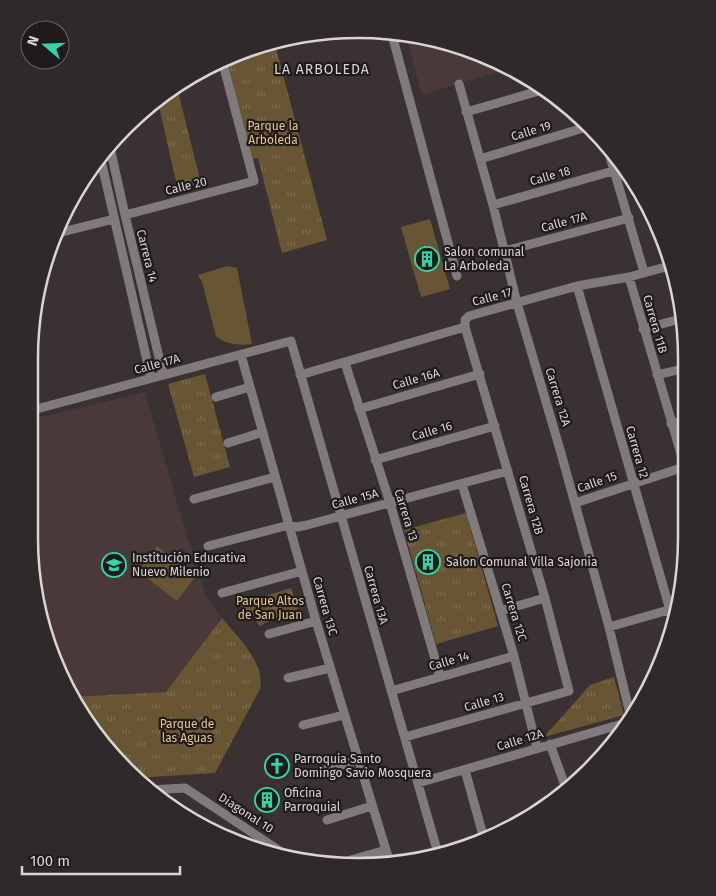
<svg xmlns="http://www.w3.org/2000/svg" width="716" height="896" viewBox="0 0 716 896" font-family="'Fira Sans',sans-serif">
  <style>
    .built { fill: #493a39 }
    .grass { fill: #685534 }
    .park { fill: url(#park-tufts) }
    .lines { fill: none; stroke-linecap: round; stroke-linejoin: round }
    .minor { stroke: #7f7b7c; stroke-width: 9 }
    .labels { text-anchor: middle; stroke-width: 4.5; stroke-linejoin: round; paint-order: stroke }
    .park-label { font-size: 12px; fill: #e8c488; stroke: #1f1b1b }
    .street-label { font-size: 12px; fill: #dad5d5; stroke: #1f1b1b }
    .poi-label { font-size: 12px; fill: #dad5d5; stroke: #1f1b1b; text-anchor: start }
    .neighbourhood-label { font-size: 14px; letter-spacing: 1px; fill: #dad5d5; stroke: #1f1b1b }
    .rim { fill: none; stroke: #dad5d5; stroke-width: 2.5 }
  </style>
  <defs>
    <pattern id="park-tufts" width="24" height="20" patternUnits="userSpaceOnUse" patternTransform="scale(1.25)"><rect width="24" height="20" fill="#685534"/><path d="M3 7l-1-3M5 7V3M7 7l1-3M15 17l-1-3M17 17v-4M19 17l1-3" fill="none" stroke="#7d6d50"/></pattern>
  </defs>
  <rect width="100%" height="100%" fill="#3a3232"/>
  <path class="built" d="M427 37 443 40 504 63 512 68 422 95 408 43Z
    M145 392 181 516 205 593 207 598 222 618 166 692 70 697 40 623 29 538V420Z"/>
  <path class="grass" d="M430 219 450 289 421 297 401 227Z
    M227 266 237 268 252 344C240 346 225 344 216 336L202 282 198 275Z
    M157 546 196 576 177 601 138 571Z"/>
  <path class="park" d="M274 41 327 240 282 253 258 158 253 159 226 58 252 46Z
    M177 87 201 183 178 190 158 102Z
    M205 374 230 467 194 477 168 384Z
    M466 513 498 626 436 644 404 530Z
    M291 588 299 612 264 623V624L260 626 239 604Z
    M222 618C238 638 265 662 260 689L215 773 135 778 125 771 73 702 70 697 166 692Z
    M614 677 624 715 544 737 590 685Z"/>
  <g class="lines">
    <path class="minor" d="M391 31 457 276
      M459 84 493 205 517 303 561 453 609 627 631 718
      M466 112 546 89
      M605 140 644 272
      M109 143 125 215 163 374
      M100 156 151 378
      M480 159 590 126
      M493 205 613 171
      M125 215 254 181 222 60
      M54 234 114 219
      M505 251 629 218
      M629 277 684 464
      M577 286 674 624
      M643 329 684 318
      M241 355 316 621 390 863
      M345 363 390 503 440 676
      M300 375 465 327
      M657 375 686 368
      M216 397 250 387
      M359 409 480 374
      M29 411 291 341 439 857
      M671 424 685 420
      M228 443 263 432
      M375 460 495 426
      M462 484 514 656 537 748
      M194 499 275 477
      M575 503 684 467
      M208 546 289 525 297 527 307 525 508 471
      M222 593 302 571
      M500 611 545 598
      M609 627 679 607
      M269 634 316 621
      M288 678 330 668
      M391 691 514 656
      M303 725 344 715
      M405 737 569 691 545 598 465 327V320L469 316 577 286 629 277 673 265
      M550 744 567 791
      M465 770 484 839
      M316 773 358 760
      M418 783 629 722
      M150 790 185 788 292 859
      M327 820 372 806
      M340 863 386 850"/>
  </g>
  <defs>
    <symbol id="building-ring" viewBox="-11 -11 22 22"><circle r="9.5" fill="#1f1b1b" stroke="#33d4a8" stroke-width="1.5"/><path d="M-4-6H4V6H1V3H-1V6H-4ZM-2.5-4.3h1.7v1.8h-1.7ZM.8-4.3h1.7v1.8H.8ZM-2.5-1h1.7V.8h-1.7ZM.8-1h1.7V.8H.8Z" fill="#33d4a8"/></symbol>
    <symbol id="school-ring" viewBox="-11 -11 22 22"><circle r="9.5" fill="#1f1b1b" stroke="#33d4a8" stroke-width="1.5"/><path d="M0-5L7-2L0 1L-7-2ZM-4 1L0 2.5L4 1V4Q0 6-4 4Z" fill="#33d4a8"/></symbol>
    <symbol id="church-ring" viewBox="-11 -11 22 22"><circle r="9.5" fill="#1f1b1b" stroke="#33d4a8" stroke-width="1.5"/><path d="M-1.2-6h2.4v3.5h3.3v2.4h-3.3V6h-2.4V-.1h-3.3v-2.4h3.3Z" fill="#33d4a8"/></symbol>
  </defs>
  <g fill-rule="evenodd">
    <use href="#building-ring" x="413" y="245" width="28" height="28"/>
    <use href="#building-ring" x="414" y="548" width="28" height="28"/>
    <use href="#school-ring" x="100" y="551" width="28" height="28"/>
    <use href="#church-ring" x="263" y="752" width="28" height="28"/>
    <use href="#building-ring" x="253" y="786" width="28" height="28"/>
  </g>
  <g class="labels">
    <g class="park-label">
      <text x="273" y="130">Parque la<tspan x="273" dy="14">Arboleda</tspan></text>
      <text x="270" y="605">Parque Altos<tspan x="270" dy="14">de San Juan</tspan></text>
      <text x="187" y="728">Parque de<tspan x="187" dy="14">las Aguas</tspan></text>
    </g>
    <g class="street-label">
      <text transform="translate(531 131) rotate(-17)" y="4">Calle 19</text>
      <text transform="translate(550 176) rotate(-16)" y="4">Calle 18</text>
      <text transform="translate(186 186) rotate(-14)" y="4">Calle 20</text>
      <text transform="translate(564 222) rotate(-15)" y="4">Calle 17A</text>
      <text transform="translate(147 256) rotate(76)" y="4">Carrera 14</text>
      <text transform="translate(492 297) rotate(-15)" y="4">Calle 17</text>
      <text transform="translate(655 324) rotate(74)" y="4">Carrera 11B</text>
      <text transform="translate(157 364) rotate(-15)" y="4">Calle 17A</text>
      <text transform="translate(416 379) rotate(-16)" y="4">Calle 16A</text>
      <text transform="translate(558 397) rotate(73)" y="4">Carrera 12A</text>
      <text transform="translate(432 431) rotate(-16)" y="4">Calle 16</text>
      <text transform="translate(637 452) rotate(74)" y="4">Carrera 12</text>
      <text transform="translate(597 482) rotate(-19)" y="4">Calle 15</text>
      <text transform="translate(355 499) rotate(-15)" y="4">Calle 15A</text>
      <text transform="translate(531 505) rotate(74)" y="4">Carrera 12B</text>
      <text transform="translate(406 515) rotate(73)" y="4">Carrera 13</text>
      <text transform="translate(376 595) rotate(74)" y="4">Carrera 13A</text>
      <text transform="translate(325 606) rotate(74)" y="4">Carrera 13C</text>
      <text transform="translate(514 612) rotate(73)" y="4">Carrera 12C</text>
      <text transform="translate(449 661) rotate(-16)" y="4">Calle 14</text>
      <text transform="translate(484 702) rotate(-16)" y="4">Calle 13</text>
      <text transform="translate(520 740) rotate(-17)" y="4">Calle 12A</text>
      <text transform="translate(246 813) rotate(33)" y="4">Diagonal 10</text>
    </g>
    <g class="poi-label">
      <text x="444" y="256">Salon comunal<tspan x="444" dy="14">La Arboleda</tspan></text>
      <text x="132" y="562">Institución Educativa<tspan x="132" dy="14">Nuevo Milenio</tspan></text>
      <text x="446" y="566">Salon Comunal Villa Sajonia</text>
      <text x="294" y="763">Parroquia Santo<tspan x="294" dy="14">Domingo Savio Mosquera</tspan></text>
      <text x="284" y="797">Oficina<tspan x="284" dy="14">Parroquial</tspan></text>
    </g>
    <g class="neighbourhood-label">
      <text x="322" y="74">LA ARBOLEDA</text>
    </g>
  </g>
  <path d="M0 0H716V896H0ZM358 38H358A320 320 0 0 1 678 358V538A320 320 0 0 1 358 858H358A320 320 0 0 1 38 538V358A320 320 0 0 1 358 38Z" fill="#2e2a2a" fill-rule="evenodd"/>
  <path class="rim" d="M358 38H358A320 320 0 0 1 678 358V538A320 320 0 0 1 358 858H358A320 320 0 0 1 38 538V358A320 320 0 0 1 358 38Z"/>
  <g transform="translate(45 45) rotate(289)"><circle r="24" fill="#1f1b1b" stroke="#6a6565"/>
  <path d="M0-4L9 19L0 12L-9 19Z" fill="#33d4a8"/>
  <text y="-8" font-size="14" font-weight="bold" text-anchor="middle" fill="#dad5d5">N</text>
  </g>
  <path d="M22 866v8h158v-8" fill="none" stroke="#dad5d5" stroke-width="2.5"/>
  <text x="30" y="866" font-size="15" fill="#dad5d5" stroke="#1f1b1b" stroke-width="4" paint-order="stroke">100 m</text>
</svg>
